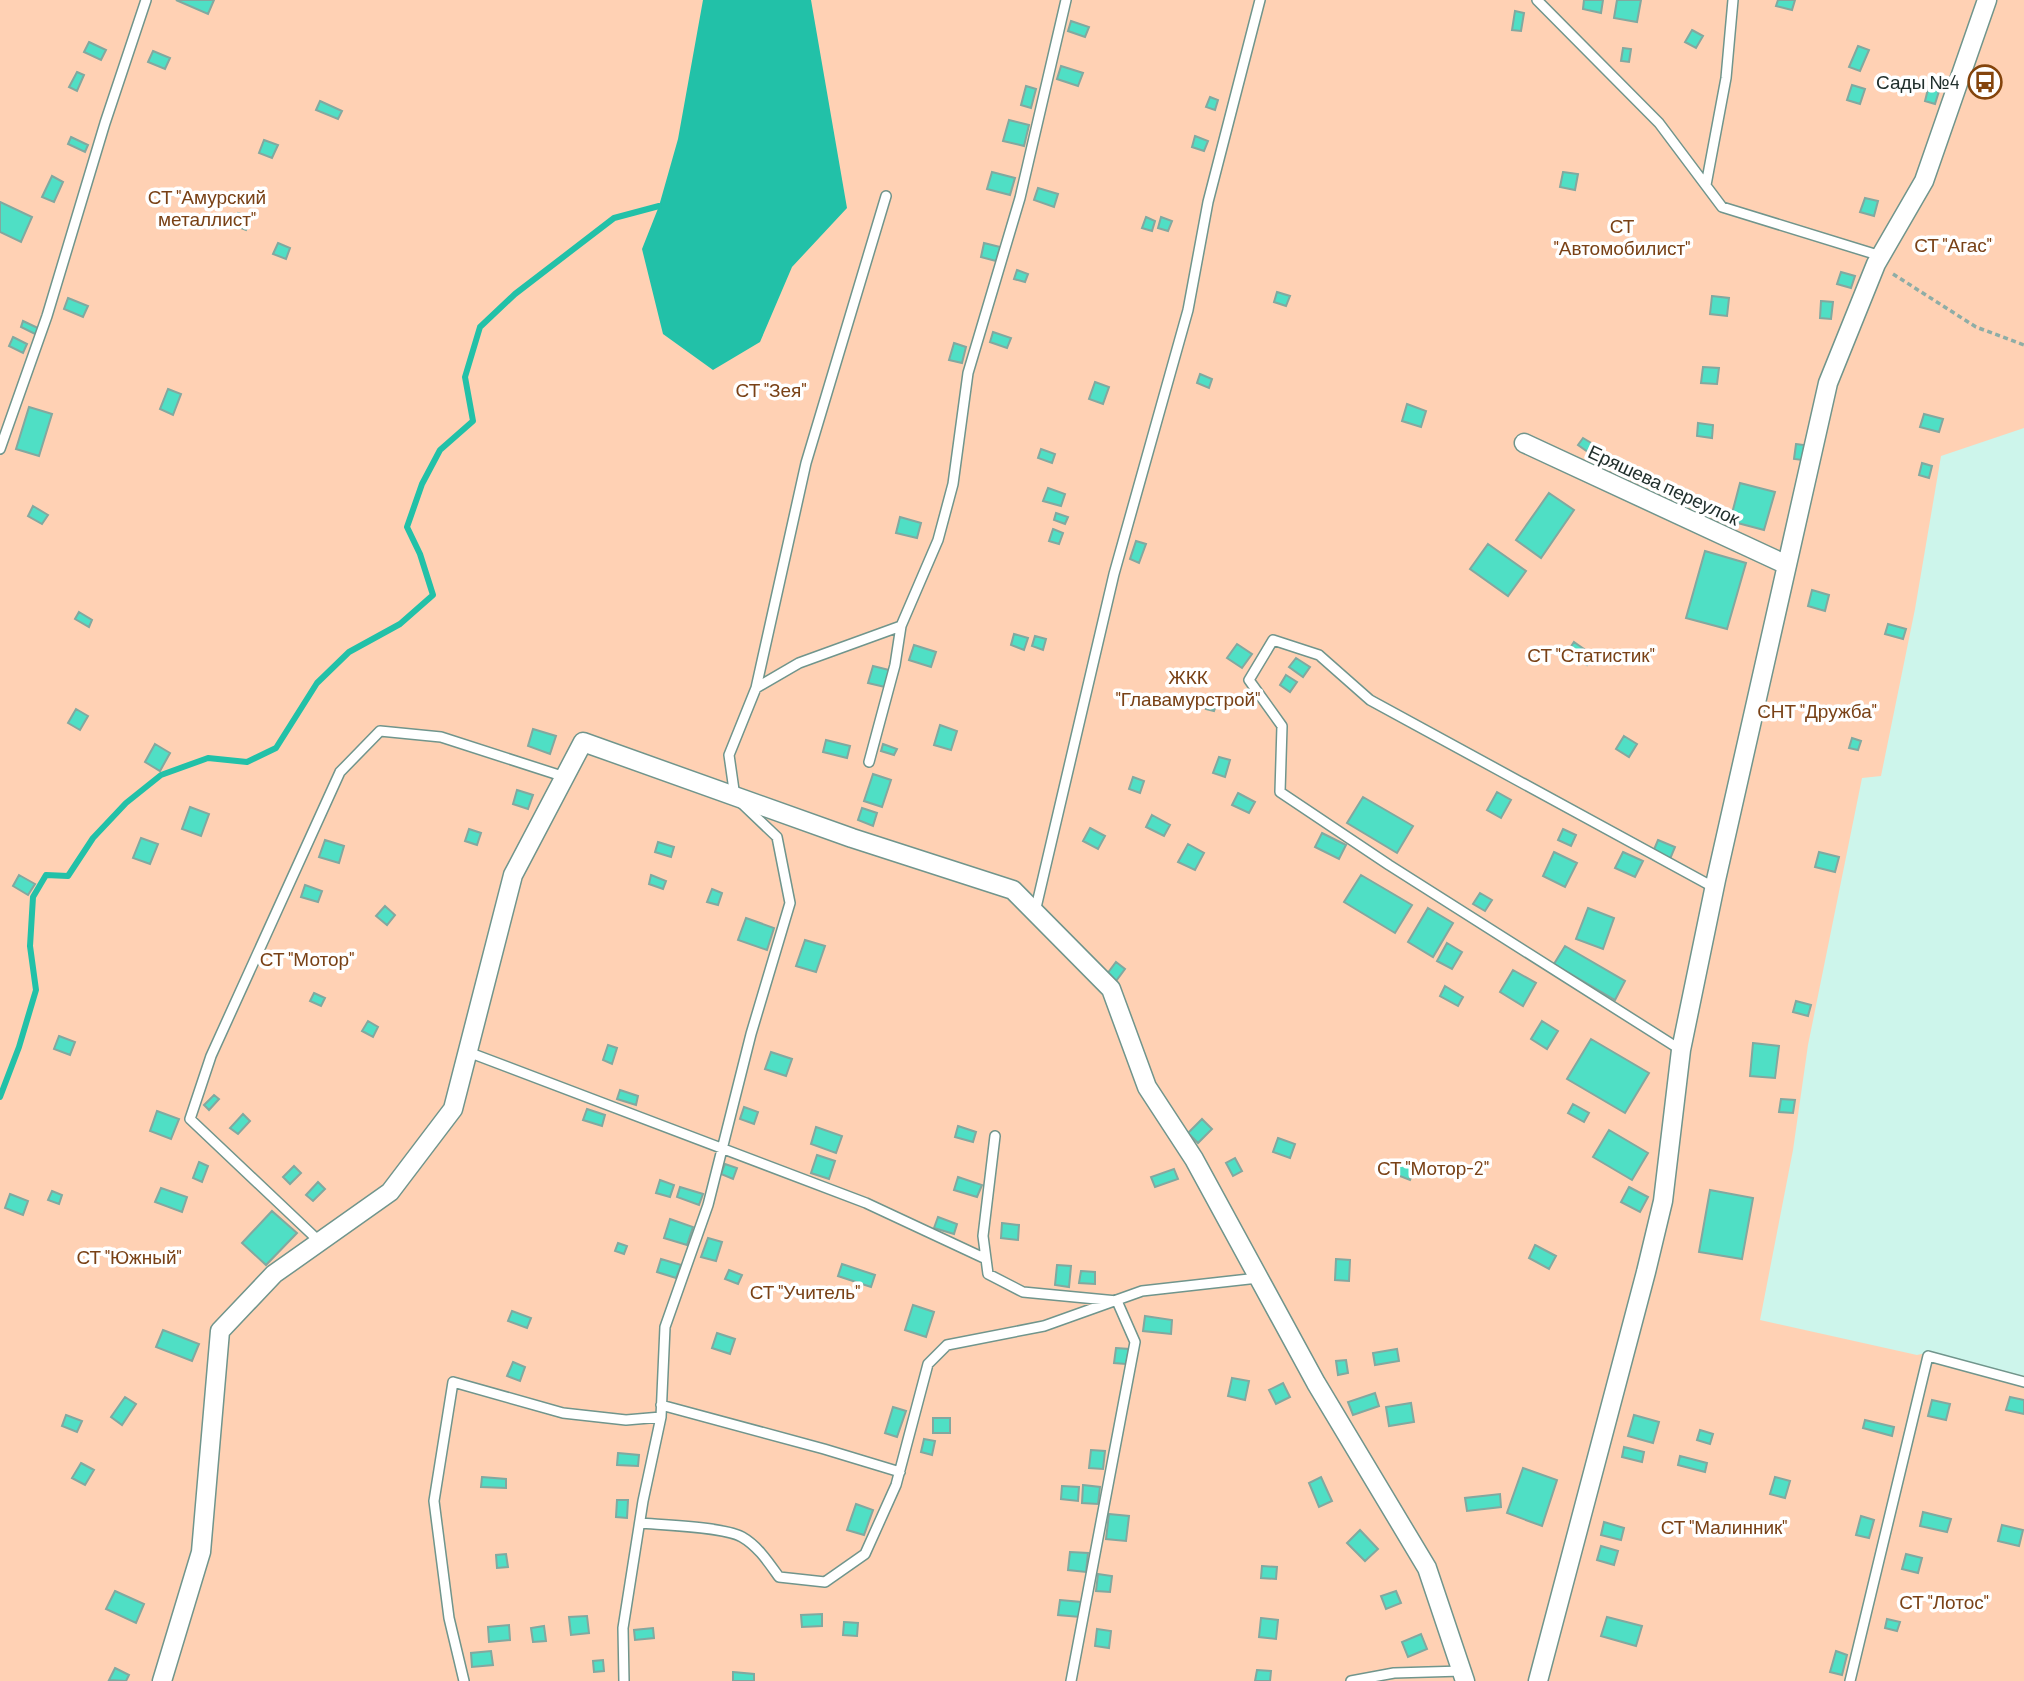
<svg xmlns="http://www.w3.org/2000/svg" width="2024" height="1681" viewBox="0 0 2024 1681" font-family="Barlow,sans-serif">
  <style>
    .green { fill: #ffd1b4 }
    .water { fill: #22c1a8 }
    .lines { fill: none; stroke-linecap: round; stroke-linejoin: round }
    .stream { stroke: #22c1a8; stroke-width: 6 }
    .building { fill: #4fdfc5; stroke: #82a89f; stroke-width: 2 }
    .lane-casing { stroke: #70958c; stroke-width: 12 }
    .street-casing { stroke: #70958c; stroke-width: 21 }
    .path { stroke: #8eada6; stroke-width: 3.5; stroke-dasharray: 5 3.5; stroke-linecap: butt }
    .lane { stroke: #fff; stroke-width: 9 }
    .street { stroke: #fff; stroke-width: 18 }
    .labels { text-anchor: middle; stroke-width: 7; stroke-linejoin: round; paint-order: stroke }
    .poi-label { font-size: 19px; fill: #202f2c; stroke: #fff; text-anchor: end }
    .park-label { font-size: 19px; fill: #794116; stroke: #fff }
    .street-label { font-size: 19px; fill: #202f2c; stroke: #fff }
  </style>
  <rect width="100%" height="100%" fill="#cdf5eb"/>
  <path class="green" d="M0 0H2024V428L1941 456 1915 609 1881 776 1862 778 1808 1045 1793 1150 1760 1320 1917 1355 1931 1352 2024 1376V1681H0Z"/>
  <path class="water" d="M703 0H811L847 208 792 267 760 342 713 370 663 334 642 249 659 206 678 139Z"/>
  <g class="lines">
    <path class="stream" d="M0 1097 19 1047 36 990 30 946 33 897 46 875 68 876 93 838 126 803 161 775 208 758 247 762 276 748 317 683 349 652 400 624 433 595 420 554 407 527 422 484 440 450 473 421 465 377 480 327 515 294 614 218 659 206"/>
  </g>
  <path class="building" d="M176 0H214L208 14Z
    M1584 0H1603L1601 13 1583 9Z
    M1617 0H1641L1637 22 1614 18Z
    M1778 0H1795L1792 10 1776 6Z
    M1515 11 1524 13 1521 31 1512 30Z
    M1071 21 1089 27 1085 37 1068 31Z
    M1692 30 1703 36 1696 48 1685 42Z
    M89 42 106 50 101 60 84 52Z
    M1858 46 1869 50 1860 71 1849 67Z
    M1623 48 1631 49 1629 62 1621 61Z
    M153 51 170 58 165 69 148 62Z
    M1061 66 1083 73 1078 86 1057 79Z
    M77 72 84 75 77 91 69 87Z
    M1852 85 1865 89 1860 104 1847 100Z
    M1929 85 1940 88 1935 104 1925 101Z
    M1026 86 1036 89 1031 108 1021 105Z
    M1210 97 1218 100 1215 110 1206 107Z
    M320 101 342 111 338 119 316 110Z
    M1009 120 1029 125 1024 146 1003 141Z
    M1195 136 1208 141 1204 151 1192 147Z
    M71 137 88 145 85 152 68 144Z
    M264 140 278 145 272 158 259 153Z
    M992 172 1015 178 1010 195 987 189Z
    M1563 172 1578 174 1575 190 1560 187Z
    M52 176 63 182 54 202 42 197Z
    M1038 188 1058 194 1054 207 1034 200Z
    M1865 198 1878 201 1874 216 1860 212Z
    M0 202 32 217 21 242 0 232Z
    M238 213 251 219 246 230 233 225Z
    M1146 217 1155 221 1152 231 1142 228Z
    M1161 217 1172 221 1168 231 1158 228Z
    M278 243 290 248 286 259 273 254Z
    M984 243 1000 247 996 261 981 257Z
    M1017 270 1028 274 1025 282 1014 279Z
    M1841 272 1855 276 1851 288 1837 284Z
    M1277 292 1290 296 1286 306 1274 302Z
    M1712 296 1729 298 1727 316 1710 314Z
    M68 298 88 306 83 317 64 309Z
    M1821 301 1833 302 1831 319 1820 318Z
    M23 321 40 329 37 335 21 327Z
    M993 332 1011 338 1007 348 990 342Z
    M13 337 27 344 23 353 9 346Z
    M954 343 966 347 962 363 949 360Z
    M1703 367 1719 368 1717 384 1701 383Z
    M1200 374 1212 379 1209 388 1197 383Z
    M1095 382 1109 387 1103 404 1089 399Z
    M168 389 181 394 173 415 160 409Z
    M1407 404 1426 411 1421 427 1402 421Z
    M29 407 52 414 39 456 16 449Z
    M1924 414 1943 419 1939 432 1920 427Z
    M1698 423 1713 425 1712 438 1697 436Z
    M1583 438 1593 444 1588 452 1578 445Z
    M1796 444 1804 445 1802 460 1794 459Z
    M1041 449 1055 454 1052 463 1038 458Z
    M1922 463 1932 466 1929 478 1919 475Z
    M1740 483 1775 492 1764 530 1730 521Z
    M1048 488 1065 494 1061 506 1043 501Z
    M1549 493 1574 510 1541 558 1516 540Z
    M33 506 48 515 42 524 28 516Z
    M1056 513 1068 517 1065 524 1054 520Z
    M900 517 921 523 917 538 896 533Z
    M1053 529 1063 533 1059 544 1049 541Z
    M1136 541 1146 544 1139 563 1130 559Z
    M1488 544 1526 571 1508 596 1470 569Z
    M1705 551 1746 563 1727 629 1686 618Z
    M1812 590 1829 595 1825 611 1808 606Z
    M79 612 92 620 89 627 75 619Z
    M1888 624 1906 629 1903 639 1885 634Z
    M1014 634 1028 638 1024 650 1011 645Z
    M1035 636 1046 639 1043 650 1032 646Z
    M1574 642 1594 656 1587 665 1568 651Z
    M1237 644 1252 654 1242 668 1227 658Z
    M914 645 936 652 931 667 909 660Z
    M1296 658 1310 667 1303 677 1289 667Z
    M873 666 889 670 885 687 868 683Z
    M1286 675 1297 682 1290 692 1280 685Z
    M1211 694 1219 697 1214 711 1206 709Z
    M76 709 88 716 80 730 68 723Z
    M940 725 957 731 951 750 934 745Z
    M533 729 556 736 550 754 528 746Z
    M1624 736 1637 744 1629 757 1616 749Z
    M1852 738 1861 741 1858 750 1849 748Z
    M826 740 850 746 847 758 823 752Z
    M155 744 170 753 160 771 145 762Z
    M883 744 897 749 894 755 881 751Z
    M1219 757 1230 760 1225 777 1213 773Z
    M873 774 891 780 882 807 864 801Z
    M1133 777 1144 781 1140 793 1129 789Z
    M517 790 533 795 528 809 513 804Z
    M1497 792 1511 800 1501 818 1487 810Z
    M1238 793 1255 802 1249 813 1232 805Z
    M1363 797 1413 826 1397 853 1347 823Z
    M190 807 209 814 201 836 182 829Z
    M862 808 877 813 873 826 858 820Z
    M1152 815 1170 825 1164 836 1146 827Z
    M1090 828 1105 836 1098 849 1083 841Z
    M469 829 481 833 477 845 465 841Z
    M1563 829 1576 835 1571 846 1558 840Z
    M1322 833 1346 845 1339 859 1315 847Z
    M141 838 158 844 150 864 133 858Z
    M325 840 344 846 339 863 319 857Z
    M1658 840 1675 847 1670 859 1653 852Z
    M658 842 674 847 671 857 655 852Z
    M1188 844 1204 853 1195 870 1178 862Z
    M1554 852 1577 863 1565 887 1543 876Z
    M1623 852 1643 861 1635 877 1615 868Z
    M1819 852 1839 857 1835 872 1815 867Z
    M19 875 35 884 28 895 13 886Z
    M651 875 666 881 663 889 649 884Z
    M1361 875 1412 905 1395 933 1344 902Z
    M305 885 322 891 318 902 301 897Z
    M712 889 722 893 718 905 707 902Z
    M1480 893 1492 900 1485 911 1473 904Z
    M385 906 395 915 387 925 376 916Z
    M1428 908 1453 923 1433 957 1408 942Z
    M1588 908 1614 918 1603 949 1576 939Z
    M746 918 774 928 767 950 738 940Z
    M805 940 825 946 816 972 796 966Z
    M1447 943 1462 952 1452 969 1437 961Z
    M1565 946 1625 981 1615 1000 1554 964Z
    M1116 962 1125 969 1116 981 1107 974Z
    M1513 970 1536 983 1523 1006 1500 992Z
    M1445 986 1463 997 1458 1006 1440 996Z
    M314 993 325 998 321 1006 310 1001Z
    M1796 1001 1811 1005 1808 1016 1793 1012Z
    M368 1021 378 1027 373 1037 362 1031Z
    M1542 1021 1558 1031 1547 1049 1531 1039Z
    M59 1036 75 1042 70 1055 54 1049Z
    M1591 1039 1649 1073 1625 1113 1567 1079Z
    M1753 1043 1779 1046 1775 1078 1750 1076Z
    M608 1045 617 1048 612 1064 603 1060Z
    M771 1052 792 1059 786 1076 765 1069Z
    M620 1090 638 1096 636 1105 617 1099Z
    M214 1095 219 1099 209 1110 204 1105Z
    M1781 1099 1795 1100 1793 1113 1779 1112Z
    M1573 1104 1589 1113 1584 1122 1568 1113Z
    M744 1107 758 1112 754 1124 740 1119Z
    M587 1109 605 1115 602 1126 583 1120Z
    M157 1111 179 1119 171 1139 150 1131Z
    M243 1114 250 1121 238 1134 230 1128Z
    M1202 1119 1212 1129 1198 1143 1188 1133Z
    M958 1126 976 1132 973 1142 955 1137Z
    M816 1127 842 1136 836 1153 811 1144Z
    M1609 1130 1648 1153 1632 1180 1593 1157Z
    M1278 1138 1295 1144 1290 1158 1273 1152Z
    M817 1155 835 1161 829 1179 811 1173Z
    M1235 1158 1242 1171 1233 1176 1226 1163Z
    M199 1162 208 1166 202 1182 193 1178Z
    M1396 1162 1414 1169 1410 1180 1392 1173Z
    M725 1164 737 1168 733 1179 721 1174Z
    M294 1166 301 1173 290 1184 283 1177Z
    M1174 1169 1178 1179 1155 1187 1151 1177Z
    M958 1177 982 1185 977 1197 954 1190Z
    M660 1180 674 1185 670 1197 656 1193Z
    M318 1182 325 1189 313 1201 306 1195Z
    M680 1187 703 1194 699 1205 677 1197Z
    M1629 1187 1648 1197 1640 1212 1621 1202Z
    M161 1188 187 1197 182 1212 155 1202Z
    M1710 1190 1753 1198 1742 1259 1699 1252Z
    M52 1191 62 1195 59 1204 48 1200Z
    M10 1194 28 1201 23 1215 5 1208Z
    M272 1211 297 1233 266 1265 242 1243Z
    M938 1217 957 1224 954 1234 934 1228Z
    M670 1219 693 1227 687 1245 664 1238Z
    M1002 1223 1019 1225 1018 1240 1001 1238Z
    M708 1238 722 1242 716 1261 701 1257Z
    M618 1243 627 1246 624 1254 615 1251Z
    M1535 1245 1556 1256 1549 1269 1529 1258Z
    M661 1259 681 1265 676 1278 657 1272Z
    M1336 1259 1350 1260 1349 1281 1335 1280Z
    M842 1264 875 1275 871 1287 838 1276Z
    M1057 1265 1071 1266 1069 1287 1055 1285Z
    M729 1270 742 1275 738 1284 725 1279Z
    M1081 1271 1095 1272V1284L1079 1283Z
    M913 1305 934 1312 926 1337 905 1330Z
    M512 1311 531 1318 527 1328 508 1321Z
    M1145 1316 1172 1320 1171 1334 1143 1331Z
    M163 1330 199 1344 192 1361 156 1347Z
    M717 1333 735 1339 730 1354 712 1348Z
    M1116 1348 1129 1349 1126 1364 1114 1363Z
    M1397 1349 1399 1361 1375 1365 1373 1353Z
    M1346 1360 1348 1373 1338 1375 1336 1361Z
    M513 1362 525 1367 520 1381 507 1376Z
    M1232 1378 1249 1381 1245 1400 1228 1396Z
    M1283 1383 1290 1397 1276 1404 1269 1390Z
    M1375 1393 1379 1406 1353 1415 1348 1402Z
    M125 1397 136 1404 122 1425 111 1417Z
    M2010 1397 2024 1400V1414L2006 1410Z
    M1932 1400 1950 1404 1946 1420 1928 1416Z
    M1411 1403 1414 1422 1389 1426 1386 1407Z
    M893 1407 906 1411 897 1437 885 1433Z
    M66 1415 82 1421 77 1432 62 1426Z
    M1634 1415 1659 1422 1653 1443 1628 1436Z
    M933 1418H950V1433H933Z
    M1865 1420 1894 1427 1892 1436 1863 1428Z
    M1700 1430 1713 1434 1710 1444 1697 1440Z
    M924 1439 935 1441 932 1455 921 1452Z
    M1624 1447 1644 1452 1642 1462 1622 1457Z
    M1091 1450 1105 1451 1103 1469 1089 1468Z
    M618 1453 639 1455 638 1466 617 1465Z
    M1680 1456 1707 1463 1705 1472 1678 1465Z
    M81 1463 94 1470 85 1485 72 1478Z
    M1523 1468 1557 1480 1542 1526 1507 1513Z
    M482 1477 506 1479V1488L481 1487Z
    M1321 1477 1332 1501 1319 1507 1309 1483Z
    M1775 1477 1790 1481 1785 1498 1770 1494Z
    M1083 1485 1100 1487 1098 1504 1082 1503Z
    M1062 1486 1079 1487 1078 1501 1061 1499Z
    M1500 1494 1501 1507 1467 1511 1465 1498Z
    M617 1500H628L627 1518 616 1517Z
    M856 1504 873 1510 864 1535 847 1530Z
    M1923 1512 1951 1519 1947 1532 1920 1526Z
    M1109 1514 1129 1516 1126 1541 1106 1539Z
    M1861 1516 1874 1520 1869 1538 1856 1535Z
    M1604 1522 1624 1528 1621 1540 1601 1535Z
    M2002 1525 2023 1530 2019 1546 1998 1541Z
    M1360 1530 1378 1549 1365 1561 1347 1543Z
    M1601 1546 1618 1551 1614 1565 1597 1560Z
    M1070 1552 1088 1553 1086 1572 1068 1570Z
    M506 1554 508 1567 497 1568 496 1555Z
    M1906 1554 1922 1558 1918 1573 1902 1569Z
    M1262 1566 1277 1567 1276 1579 1261 1578Z
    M1098 1574 1112 1576 1110 1592 1096 1591Z
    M115 1591 144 1604 136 1623 106 1609Z
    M1396 1591 1401 1603 1386 1609 1381 1596Z
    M1060 1600 1081 1602 1080 1617 1058 1615Z
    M822 1614V1626L802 1627 801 1615Z
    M587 1616 589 1633 571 1635 569 1617Z
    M1607 1617 1642 1626 1636 1646 1601 1636Z
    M1261 1618 1278 1620 1276 1639 1259 1637Z
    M1887 1619 1900 1622 1897 1631 1885 1628Z
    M844 1622 858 1623 857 1636 843 1635Z
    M509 1625 510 1640 489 1642 488 1627Z
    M544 1626 546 1641 533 1642 531 1628Z
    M653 1628 654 1638 635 1640 634 1630Z
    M1097 1629 1111 1631 1109 1648 1095 1646Z
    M1421 1634 1427 1649 1408 1657 1402 1642Z
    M491 1651 493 1665 472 1667 471 1653Z
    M1836 1651 1847 1655 1842 1675 1830 1672Z
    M603 1660 604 1671 594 1672 593 1661Z
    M115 1668 129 1675 126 1681 109 1680Z
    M1257 1670 1271 1671 1270 1681H1255Z
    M733 1672 754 1674V1681H733Z"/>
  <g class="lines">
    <defs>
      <path id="lane" d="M1537 0 1659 123 1722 207 1881 256
        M1706 185 1726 78 1733 0
        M0 449 47 316 105 123 146 0
        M756 688 806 463 886 196
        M869 762 895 665 901 626
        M1035 912 1114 574 1188 310 1208 202 1260 0
        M1681 1050 1389 865 1280 792 1282 726 1249 680 1273 640 1319 655 1370 700 1715 888
        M468 1052 866 1203 986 1259
        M995 1136 983 1236 988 1274 1023 1292 1117 1301 1135 1342 1071 1681
        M320 1242 190 1119 211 1056 340 772 380 731 441 737 565 777
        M661 1405 824 1449 900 1472
        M640 1523C662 1525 725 1527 742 1537 758 1546 769 1563 779 1577L825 1582 865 1554 896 1485 928 1364 947 1345 1044 1326 1142 1291 1258 1278
        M464 1681 449 1618 434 1501 453 1382 563 1413 626 1420 661 1417
        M624 1681 623 1628 643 1501 661 1417 665 1327 708 1205 751 1034 790 903 777 837 735 797 729 755 756 688 799 663 901 626 938 540 953 484 968 373 1020 198 1066 0
        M1351 1681 1394 1673 1462 1671
        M1850 1681 1928 1356 2024 1382"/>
      <path id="street" d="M1524 443 1787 565
        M162 1681 201 1552 220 1331 274 1274 390 1192 453 1109 513 875 583 742 852 838 1013 890 1111 989 1147 1087 1194 1159 1316 1383 1427 1568 1465 1681
        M1538 1681 1646 1272 1663 1201 1681 1050 1716 880 1828 383 1876 264 1924 181 1987 0"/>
    </defs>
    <use href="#lane" class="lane-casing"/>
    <use href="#street" class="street-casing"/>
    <path class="path" d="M1893 274 1976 327 2024 345"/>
    <use href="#lane" class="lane"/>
    <use href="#street" class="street"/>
  </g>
  <defs>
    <symbol id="bus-ring" viewBox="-11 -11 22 22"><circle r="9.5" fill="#fff" stroke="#84440c" stroke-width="1.5"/><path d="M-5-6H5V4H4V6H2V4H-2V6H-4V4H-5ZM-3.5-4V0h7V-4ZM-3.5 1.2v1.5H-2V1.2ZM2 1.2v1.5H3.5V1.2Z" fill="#84440c"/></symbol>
  </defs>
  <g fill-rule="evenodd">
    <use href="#bus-ring" x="1966" y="63" width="38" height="38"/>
  </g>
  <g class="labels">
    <g class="poi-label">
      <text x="1960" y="89">Сады №4</text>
    </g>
    <g class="park-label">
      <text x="207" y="204">СТ "Амурский<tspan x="207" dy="22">металлист"</tspan></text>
      <text x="1622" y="233">СТ<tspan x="1622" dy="22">"Автомобилист"</tspan></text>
      <text x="1953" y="252">СТ "Агас"</text>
      <text x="771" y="397">СТ "Зея"</text>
      <text x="1591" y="662">СТ "Статистик"</text>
      <text x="1188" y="684">ЖКК<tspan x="1188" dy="22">"Главамурстрой"</tspan></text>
      <text x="1817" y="718">СНТ "Дружба"</text>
      <text x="307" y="966">СТ "Мотор"</text>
      <text x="1433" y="1175">СТ "Мотор-2"</text>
      <text x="129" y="1264">СТ "Южный"</text>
      <text x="805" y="1299">СТ "Учитель"</text>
      <text x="1724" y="1534">СТ "Малинник"</text>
      <text x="1944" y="1609">СТ "Лотос"</text>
    </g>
    <g class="street-label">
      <text transform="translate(1664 485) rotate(25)" y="7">Еряшева переулок</text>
    </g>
  </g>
</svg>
